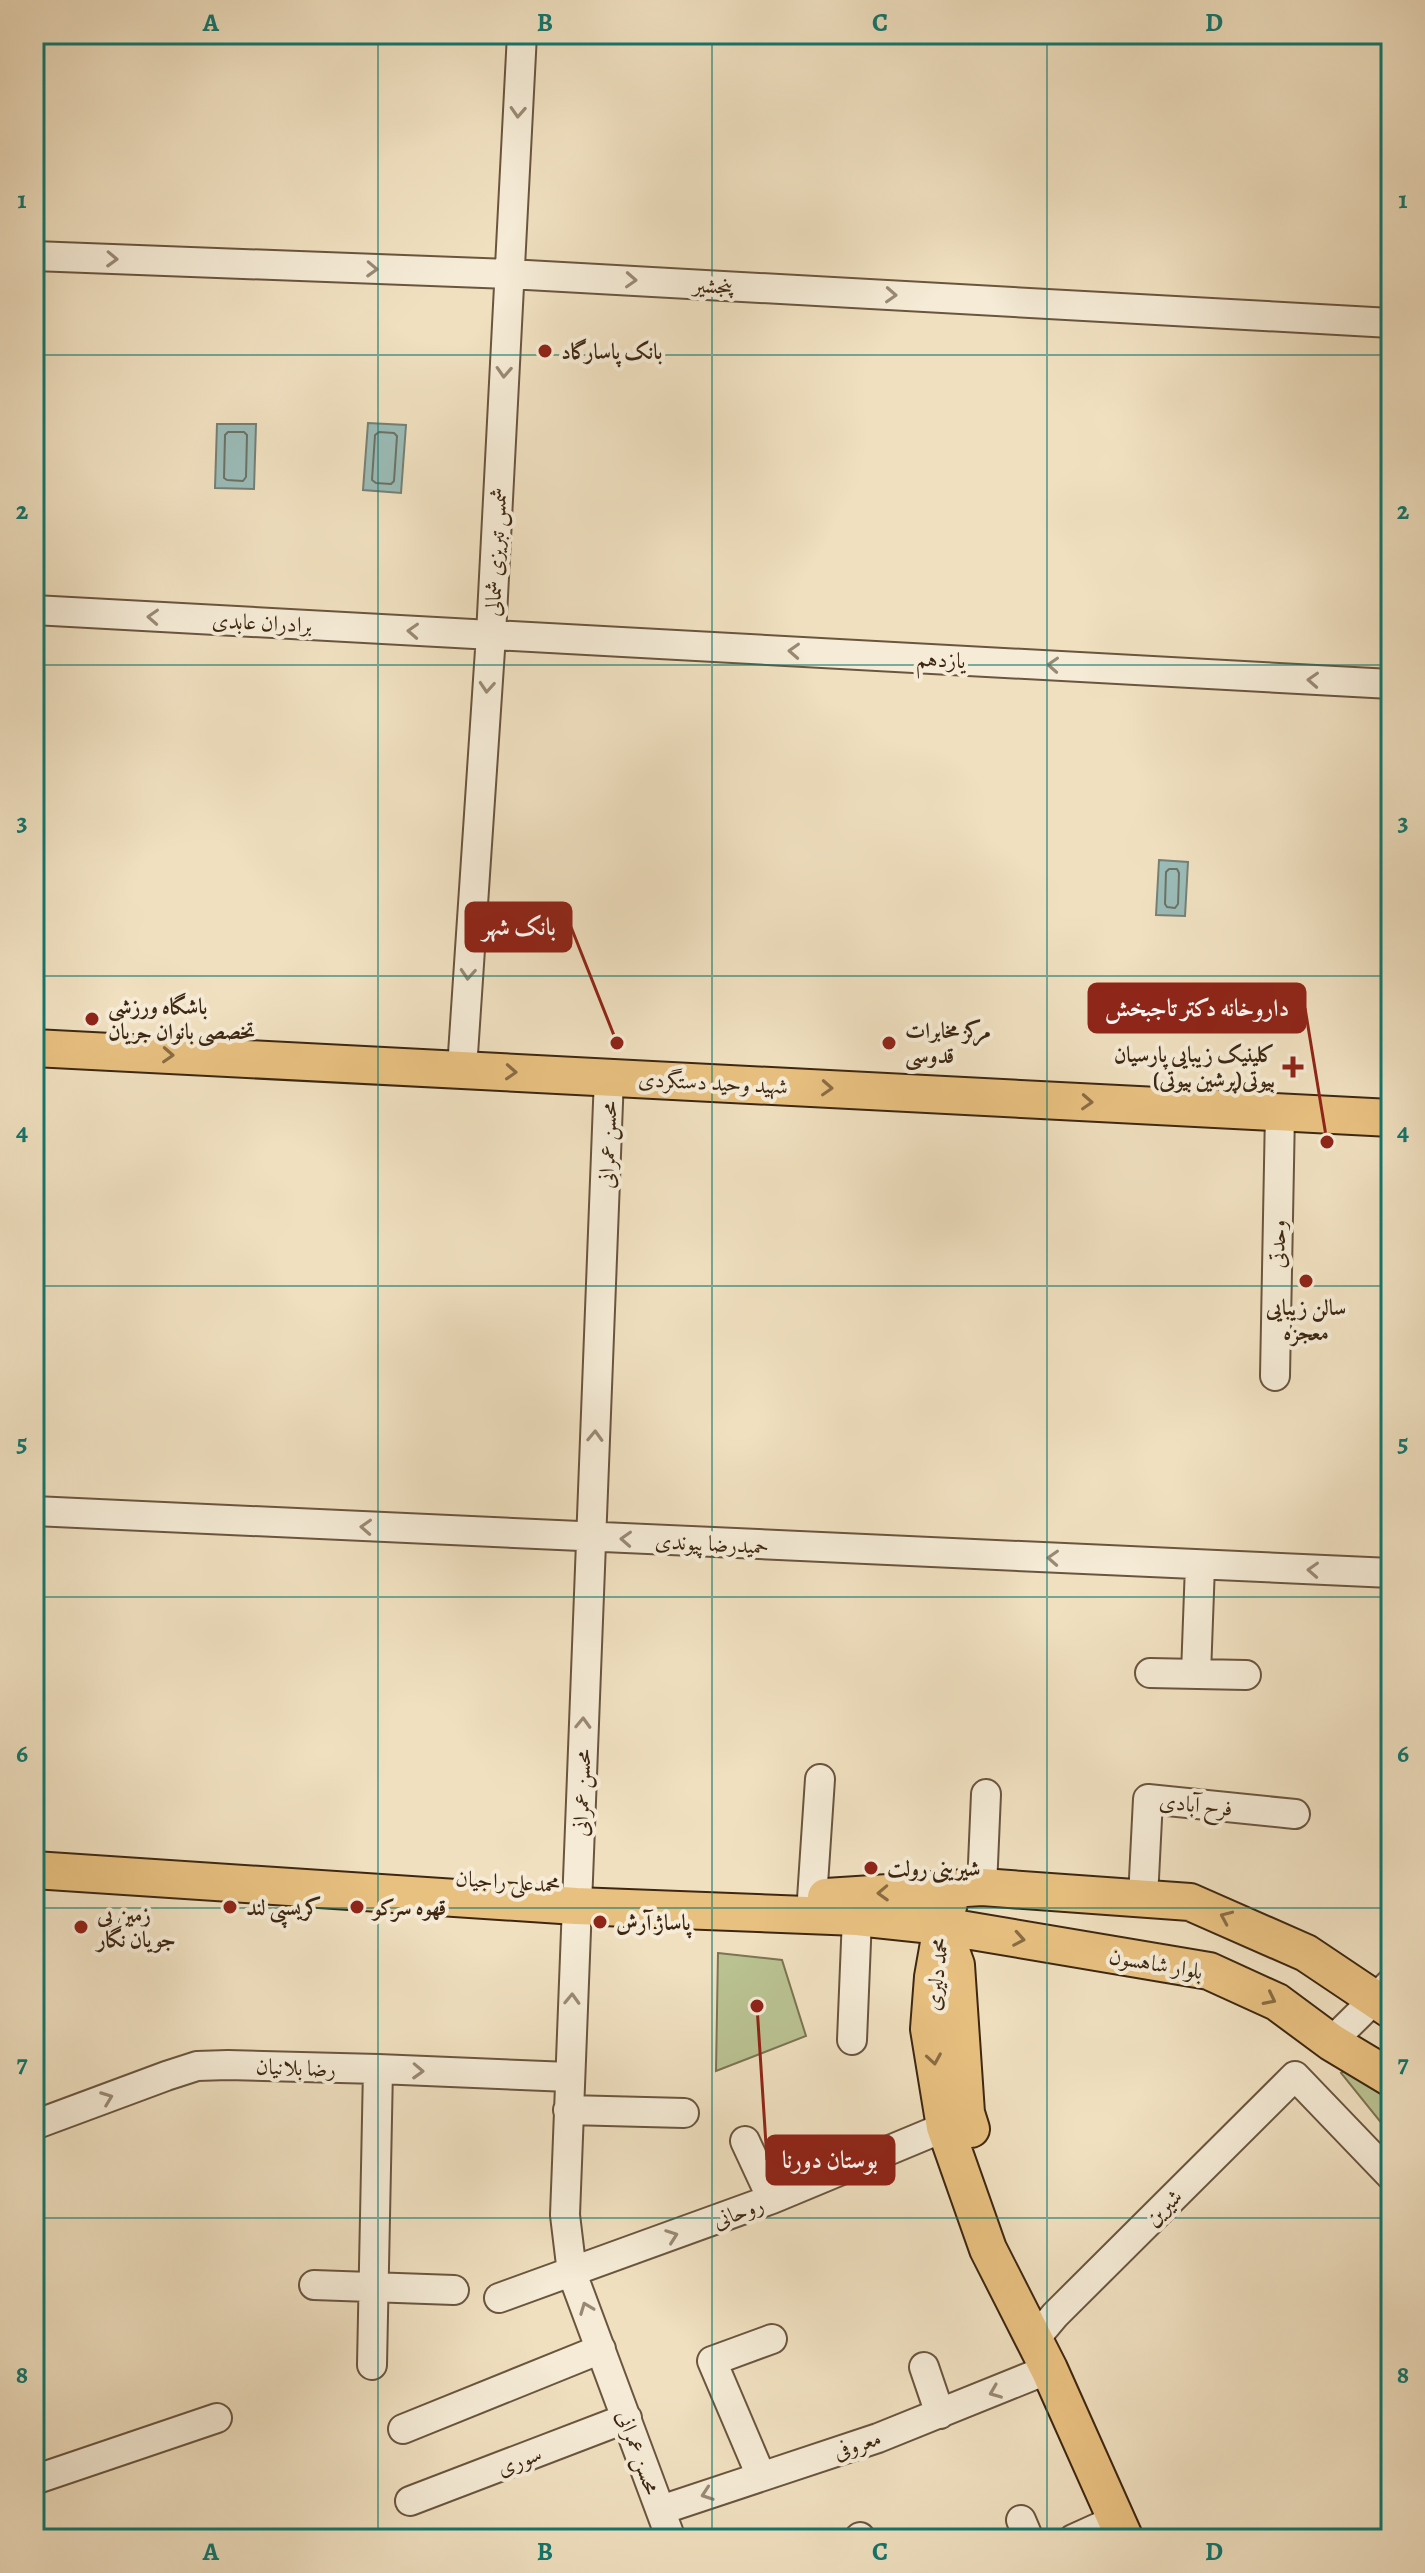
<svg xmlns="http://www.w3.org/2000/svg" width="1425" height="2573" viewBox="0 0 1425 2573" font-family="Alegreya,Amiri,serif">
  <style>
    .green { fill: #bac292; stroke: #7c7452; stroke-width: 2 }
    .water { fill: #9bbcb8; stroke: #758076; stroke-width: 2 }
    .lines { fill: none; stroke-linecap: round; stroke-linejoin: round }
    .shore { stroke: #6c7265; stroke-width: 2 }
    .minor-casing { stroke: #6a553e; stroke-width: 32 }
    .major-casing { stroke: #3d2712; stroke-width: 40 }
    .minor { stroke: #f5ebd6; stroke-width: 28 }
    .major { stroke: #e8c080; stroke-width: 36 }
    .oneway { stroke: #998974 }
    .oneway2 { stroke: #8a6c44 }
    .grid { fill: none; stroke: #0f766e; stroke-width: 2; stroke-opacity: 0.55 }
    .poi-dot { fill: #8f2418; stroke: #f5ebd6; stroke-width: 3 }
    .labels { text-anchor: middle; stroke-width: 8; stroke-linejoin: round; paint-order: stroke }
    .street-label { font-size: 22px; fill: #3d2712; stroke: #f5ebd6 }
    .poi-label { font-size: 22px; font-weight: bold; fill: #3d2712; stroke: #f5ebd6; text-anchor: start }
    .leader { fill: none; stroke: #8f2418; stroke-width: 3 }
    .callout-dot { fill: #8f2418; stroke: #f5ebd6; stroke-width: 3 }
    .callout { fill: #8f2418; stroke: #8f2418; stroke-width: 3 }
    .callout-label { font-size: 24px; text-anchor: middle; font-weight: bold; fill: #fff }
    .neatline { fill: none; stroke: #0f766e; stroke-width: 3 }
    .grid-label { font-size: 26px; text-anchor: middle; font-weight: bold; fill: #0f766e }
  </style>
  <rect width="100%" height="100%" fill="#f0e0c0"/>
  <filter id="stains"><feTurbulence type="fractalNoise" baseFrequency=".0025" numOctaves="4"/><feColorMatrix values="0 0 0 0 .2 0 0 0 0 .09 0 0 0 0 .02 0 0 0 .5 -.17"/></filter>
  <radialGradient id="worn" r=".72"><stop offset=".6" stop-color="#630" stop-opacity="0"/><stop offset="1" stop-color="#630" stop-opacity=".3"/></radialGradient>
  <path class="green" d="M718 1953 782 1960 806 2036 716 2071Z
    M1353 2063 1391 2088V2135L1341 2073Z"/>
  <path class="water" d="M368 423 406 425 401 493 363 490Z
    M217 424H256L254 489 215 488Z
    M1159 860 1188 862 1185 916 1156 915Z"/>
  <g class="lines">
    <path class="shore" d="M228 432H244L247 435 246 477 243 481 227 480 224 478 225 435Z
      M379 432 394 433 397 436 394 481 391 484 376 483 372 480 375 435Z
      M1169 869H1177L1179 873 1178 904 1175 908 1167 907 1165 904 1166 872Z"/>
    <defs>
      <path id="minor" d="M34 256 509 274 1391 323
        M34 610 1391 684
        M462 1069 491 635 522 34
        M609 1077 565 2215 572 2273 671 2539
        M1275 1376 1280 1112
        M34 1511 1391 1573
        M1150 1673 1246 1675
        M1196 1674 1200 1565
        M982 1887 986 1794
        M1143 1898 1148 1799 1295 1814
        M812 1899 820 1779
        M852 2040 857 1917
        M1331 2042 1391 1983
        M568 2110 684 2113
        M34 2125 166 2076 197 2066 228 2065 378 2069 569 2077
        M745 2141 772 2199
        M314 2285 454 2290
        M499 2298 772 2199 945 2127
        M1034 2340 1055 2315 1295 2076 1391 2176
        M372 2365 378 2069
        M924 2367 940 2414
        M403 2429 601 2349
        M761 2476 712 2361 772 2339
        M34 2480 217 2418
        M410 2501 627 2418
        M661 2510 878 2438 1049 2369
        M1021 2520 1029 2539
        M860 2537 861 2539
        M1073 2539 1115 2520"/>
      <path id="major" d="M34 1048 1391 1118
        M34 1870 576 1906 857 1917 942 1926 1209 1971 1277 2002 1331 2042 1391 2078
        M826 1897 982 1887 1190 1902 1306 1953 1391 2010
        M949 1903 942 1926 933 1977 929 2029 945 2127 988 2249 1049 2369 1125 2539
        M948 1943 956 1965 966 2113 971 2129"/>
    </defs>
    <use href="#minor" class="minor-casing"/>
    <use href="#major" class="major-casing"/>
    <use href="#minor" class="minor"/>
    <use href="#major" class="major"/>
  </g>
  <defs><path id="oneway-chevron" d="M-2-3.5L2.5 0L-2 3.5" fill="none" stroke-width="1.6" stroke-linecap="round" stroke-linejoin="round" transform="scale(2)"/></defs>
  <g class="oneway">
    <use href="#oneway-chevron" transform="translate(518 112) rotate(93)"/>
    <use href="#oneway-chevron" transform="translate(112 259) rotate(2)"/>
    <use href="#oneway-chevron" transform="translate(372 269) rotate(2)"/>
    <use href="#oneway-chevron" transform="translate(631 280) rotate(3)"/>
    <use href="#oneway-chevron" transform="translate(891 295) rotate(3)"/>
    <use href="#oneway-chevron" transform="translate(504 372) rotate(93)"/>
    <use href="#oneway-chevron" transform="translate(153 617) rotate(-177)"/>
    <use href="#oneway-chevron" transform="translate(413 631) rotate(-177)"/>
    <use href="#oneway-chevron" transform="translate(794 651) rotate(-177)"/>
    <use href="#oneway-chevron" transform="translate(1053 665) rotate(-177)"/>
    <use href="#oneway-chevron" transform="translate(1313 680) rotate(-177)"/>
    <use href="#oneway-chevron" transform="translate(487 687) rotate(94)"/>
    <use href="#oneway-chevron" transform="translate(468 974) rotate(94)"/>
    <use href="#oneway-chevron" transform="translate(595 1436) rotate(-88)"/>
    <use href="#oneway-chevron" transform="translate(366 1527) rotate(-177)"/>
    <use href="#oneway-chevron" transform="translate(626 1539) rotate(-177)"/>
    <use href="#oneway-chevron" transform="translate(1053 1558) rotate(-177)"/>
    <use href="#oneway-chevron" transform="translate(1313 1570) rotate(-177)"/>
    <use href="#oneway-chevron" transform="translate(583 1723) rotate(-88)"/>
    <use href="#oneway-chevron" transform="translate(572 1999) rotate(-88)"/>
    <use href="#oneway-chevron" transform="translate(418 2071) rotate(2)"/>
    <use href="#oneway-chevron" transform="translate(107 2098) rotate(-21)"/>
    <use href="#oneway-chevron" transform="translate(672 2236) rotate(-20)"/>
    <use href="#oneway-chevron" transform="translate(586 2308) rotate(-111)"/>
    <use href="#oneway-chevron" transform="translate(995 2392) rotate(158)"/>
    <use href="#oneway-chevron" transform="translate(707 2494) rotate(161)"/>
  </g>
  <g class="oneway2">
    <use href="#oneway-chevron" transform="translate(168 1055) rotate(3)"/>
    <use href="#oneway-chevron" transform="translate(511 1072) rotate(3)"/>
    <use href="#oneway-chevron" transform="translate(827 1088) rotate(3)"/>
    <use href="#oneway-chevron" transform="translate(1087 1102) rotate(3)"/>
    <use href="#oneway-chevron" transform="translate(883 1893) rotate(178)"/>
    <use href="#oneway-chevron" transform="translate(1226 1917) rotate(-156)"/>
    <use href="#oneway-chevron" transform="translate(1019 1939) rotate(10)"/>
    <use href="#oneway-chevron" transform="translate(1270 1999) rotate(27)"/>
    <use href="#oneway-chevron" transform="translate(934 2059) rotate(81)"/>
  </g>
  <path class="grid" d="M378 34V2539M712 34V2539M1047 34V2539M34 355H1391M34 665H1391M34 976H1391M34 1286H1391M34 1597H1391M34 1908H1391M34 2218H1391"/>
  <g class="poi-dot">
    <circle cx="545" cy="351" r="8"/>
    <circle cx="92" cy="1019" r="8"/>
    <circle cx="889" cy="1043" r="8"/>
    <path d="M1289 1055h8v8h8v8h-8v8h-8v-8h-8v-8h8z"/>
    <circle cx="1306" cy="1281" r="8"/>
    <circle cx="871" cy="1868" r="8"/>
    <circle cx="230" cy="1907" r="8"/>
    <circle cx="357" cy="1907" r="8"/>
    <circle cx="600" cy="1922" r="8"/>
    <circle cx="81" cy="1927" r="8"/>
  </g>
  <g class="labels">
    <g class="street-label">
      <text transform="translate(713 285) rotate(3)" y="8">پنجشیر</text>
      <text transform="translate(495 552) rotate(-87)" y="8">شمس تبریزی شمالی</text>
      <text transform="translate(262 622) rotate(3)" y="8">برادران عابدی</text>
      <text transform="translate(941 659) rotate(3)" y="8">یازدهم</text>
      <text transform="translate(713 1082) rotate(3)" y="8">شهید وحید دستگردی</text>
      <text transform="translate(607 1145) rotate(-88)" y="8">محسن عمرانی</text>
      <text transform="translate(1277 1244) rotate(-89)" y="8">وحدتی</text>
      <text transform="translate(712 1543) rotate(3)" y="8">حمیدرضا پیوندی</text>
      <text transform="translate(581 1793) rotate(-88)" y="8">محسن عمرانی</text>
      <text transform="translate(1196 1804) rotate(6)" y="8">فرح آبادی</text>
      <text transform="translate(508 1881) rotate(4)" y="8">محمدعلی راجیان</text>
      <text transform="translate(1156 1963) rotate(10)" y="8">بلوار شاهسون</text>
      <text transform="translate(936 1974) rotate(-83)" y="8">محمد دلیری</text>
      <text transform="translate(296 2067) rotate(2)" y="8">رضا بلانیان</text>
      <text transform="translate(1163 2207) rotate(-45)" y="8">شیرین</text>
      <text transform="translate(738 2212) rotate(-20)" y="8">روحانی</text>
      <text transform="translate(857 2444) rotate(-19)" y="8">معروفی</text>
      <text transform="translate(639 2452) rotate(70)" y="8">محسن عمرانی</text>
      <text transform="translate(519 2460) rotate(-21)" y="8">سوری</text>
    </g>
    <g class="poi-label">
      <text x="561" y="359">بانک پاسارگاد</text>
      <text x="108" y="1014">باشگاه ورزشی<tspan x="108" dy="25">تخصصی بانوان جریان</tspan></text>
      <text x="905" y="1038">مرکز مخابرات<tspan x="905" dy="25">قدوسی</tspan></text>
      <text x="1275" y="1062" text-anchor="end">کلینیک زیبایی پارسیان<tspan x="1275" dy="25">بیوتی(پرشین بیوتی)</tspan></text>
      <text x="1306" y="1315" text-anchor="middle">سالن زیبایی<tspan x="1306" dy="25">معجزه</tspan></text>
      <text x="887" y="1876">شیرینی رولت</text>
      <text x="246" y="1915">کریسپی لند</text>
      <text x="373" y="1915">قهوه سرکو</text>
      <text x="97" y="1922">زمین پی<tspan x="97" dy="25">جویان نگار</tspan></text>
      <text x="616" y="1930">پاساژ آرش</text>
    </g>
  </g>
  <path class="leader" d="M617 1043L571 927M1327 1142L1305 1008M757 2006L767 2160"/>
  <g class="callout-dot">
    <circle cx="617" cy="1043" r="8"/>
    <circle cx="1327" cy="1142" r="8"/>
    <circle cx="757" cy="2006" r="8"/>
  </g>
  <g class="callout">
    <rect x="466" y="903" width="105" height="48" rx="8"/>
    <rect x="1089" y="984" width="216" height="48" rx="8"/>
    <rect x="767" y="2136" width="127" height="48" rx="8"/>
  </g>
  <g class="callout-label">
    <text x="519" y="935">بانک شهر</text>
    <text x="1197" y="1016">داروخانه دکتر تاجبخش</text>
    <text x="830" y="2168">بوستان دورنا</text>
  </g>
  <rect width="1425" height="2573" fill="none" stroke="#f0e0c0" stroke-width="88"/>
  <rect x="44" y="44" width="1337" height="2485" class="neatline"/>
  <g class="grid-label">
    <text x="211" y="31">A</text>
    <text x="545" y="31">B</text>
    <text x="880" y="31">C</text>
    <text x="1214" y="31">D</text>
    <text x="22" y="208">1</text>
    <text x="1403" y="208">1</text>
    <text x="22" y="519">2</text>
    <text x="1403" y="519">2</text>
    <text x="22" y="830">3</text>
    <text x="1403" y="830">3</text>
    <text x="22" y="1140">4</text>
    <text x="1403" y="1140">4</text>
    <text x="22" y="1451">5</text>
    <text x="1403" y="1451">5</text>
    <text x="22" y="1762">6</text>
    <text x="1403" y="1762">6</text>
    <text x="22" y="2072">7</text>
    <text x="1403" y="2072">7</text>
    <text x="22" y="2383">8</text>
    <text x="1403" y="2383">8</text>
    <text x="211" y="2560">A</text>
    <text x="545" y="2560">B</text>
    <text x="880" y="2560">C</text>
    <text x="1214" y="2560">D</text>
  </g>
  <rect width="100%" height="100%" filter="url(#stains)"/>
  <rect width="100%" height="100%" fill="url(#worn)"/>
</svg>
